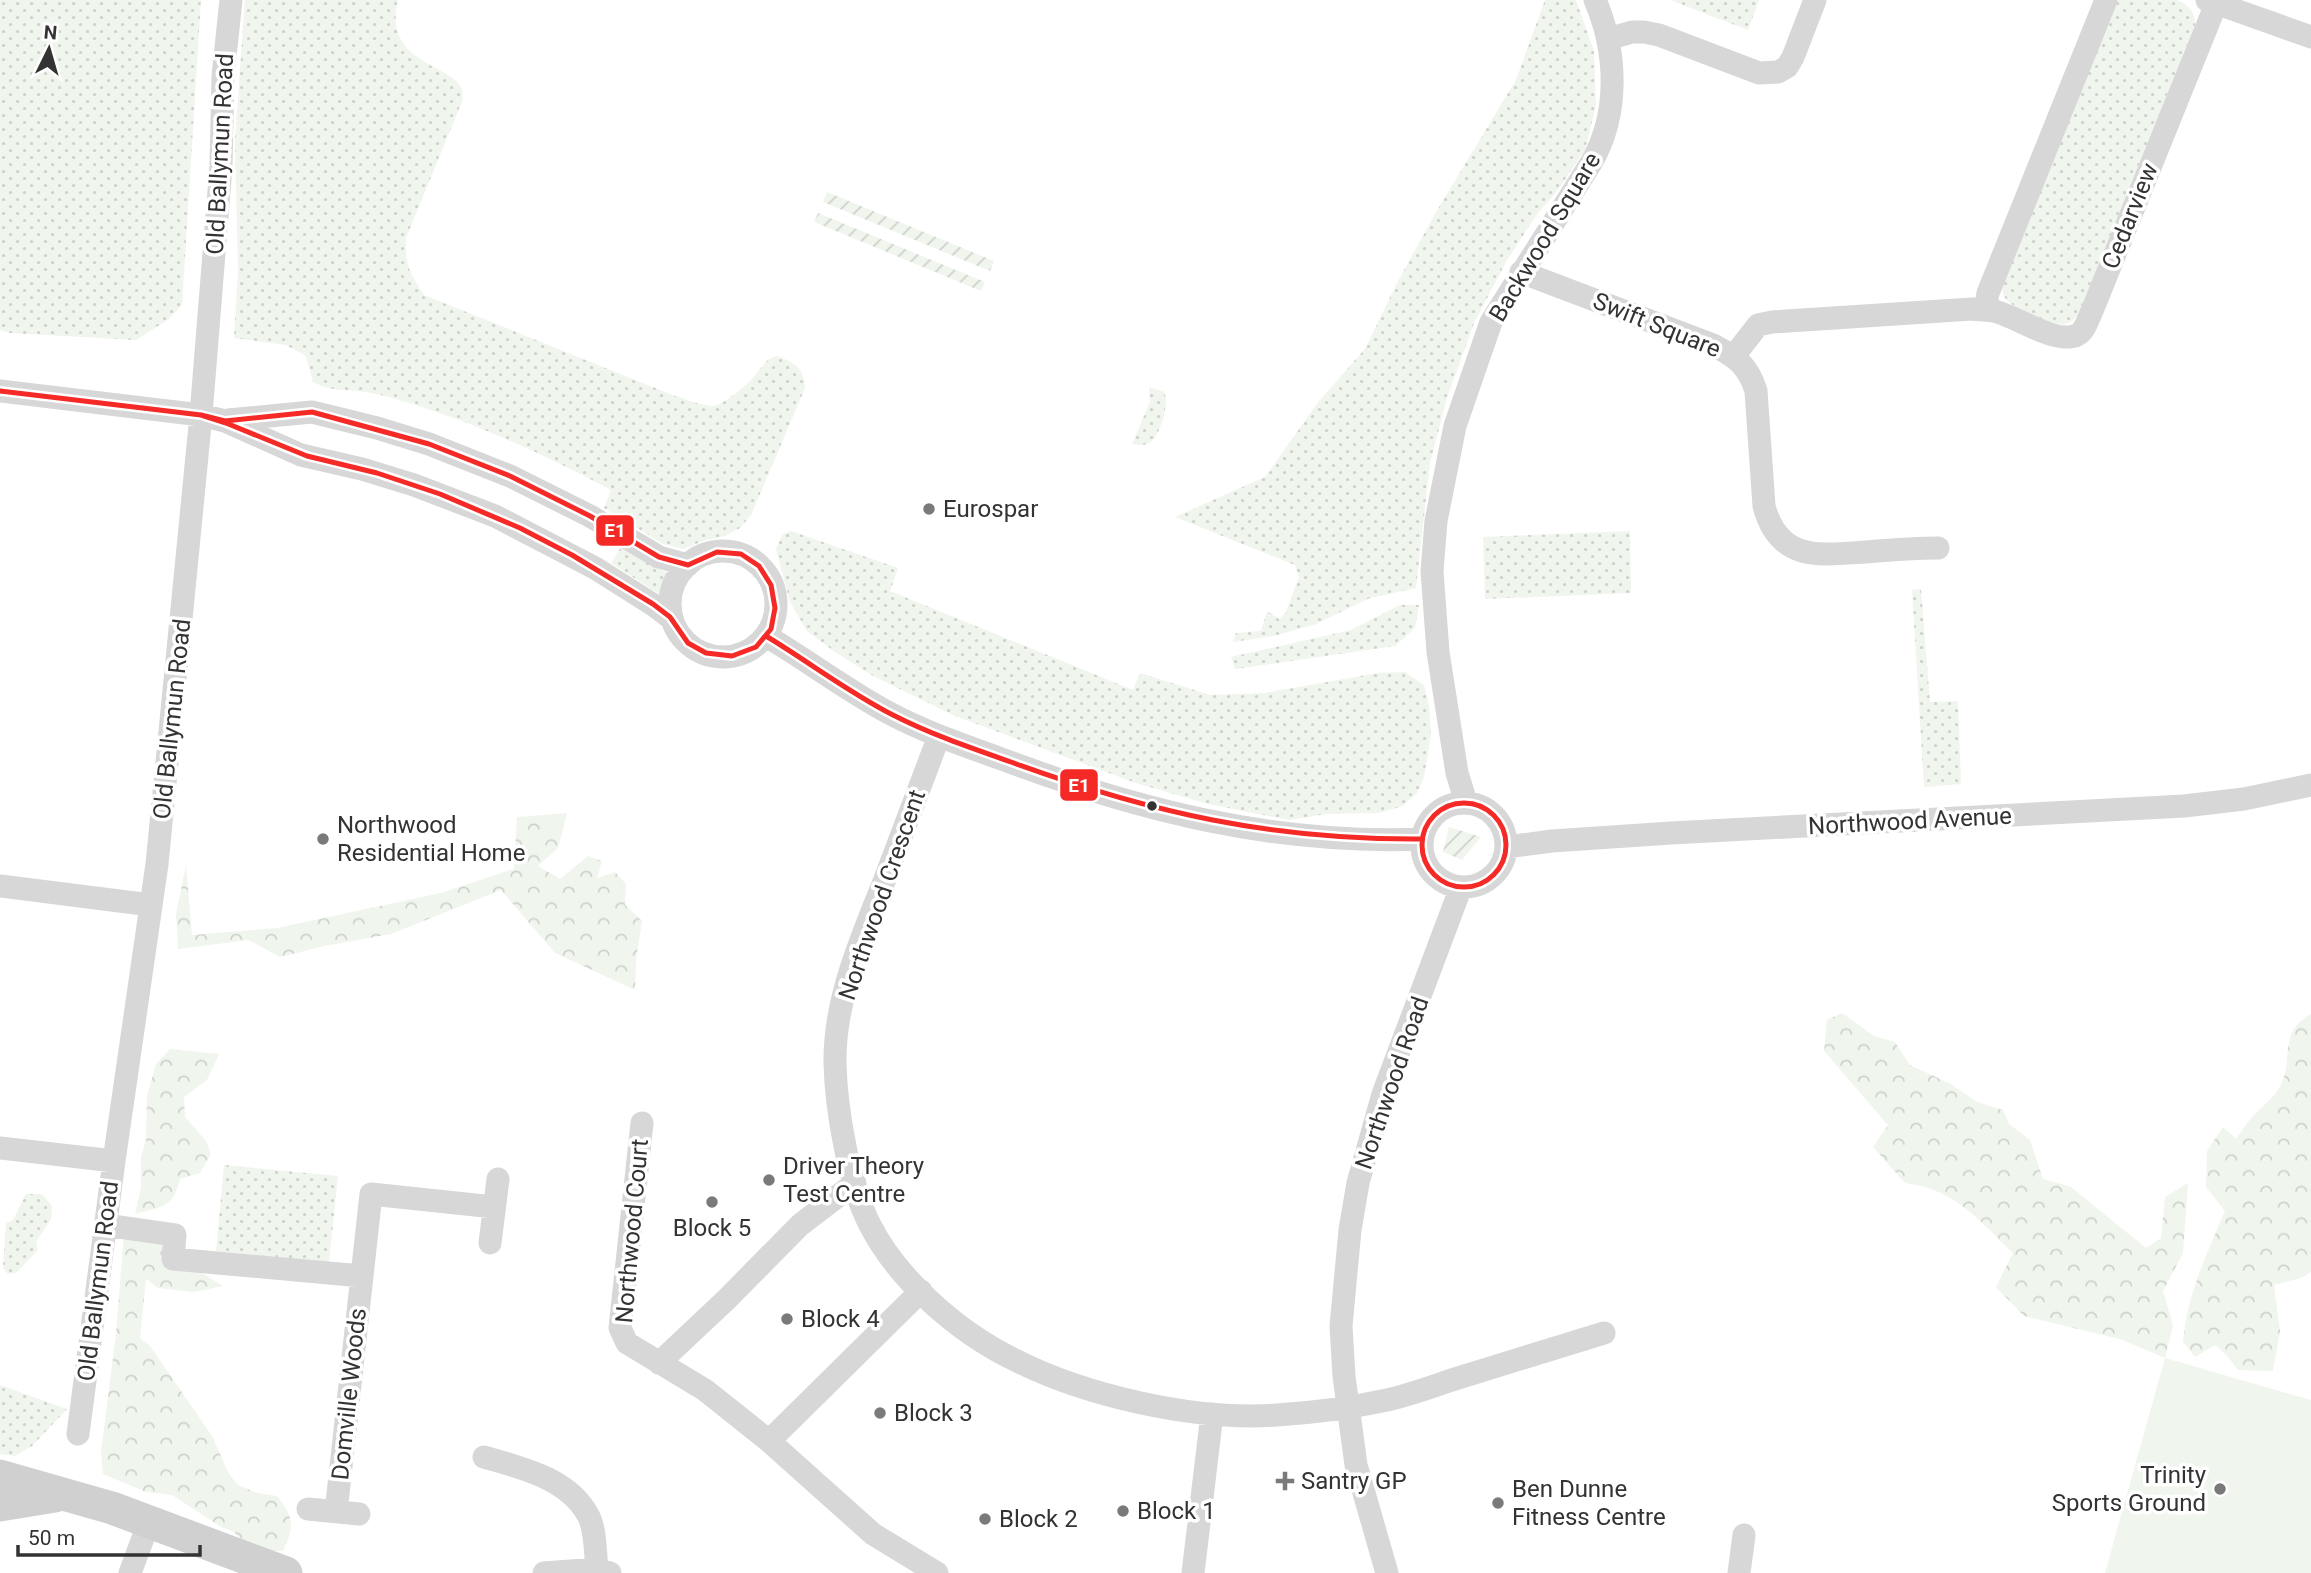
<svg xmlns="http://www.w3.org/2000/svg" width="2311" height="1573" viewBox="0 0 2311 1573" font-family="Roboto,sans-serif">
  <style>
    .grass { fill: url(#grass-dots) }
    .forest { fill: url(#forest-crowns) }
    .garden { fill: url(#garden-furrows) }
    .pitch { fill: #f0f5ed }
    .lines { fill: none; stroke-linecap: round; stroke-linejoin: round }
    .street { stroke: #d7d7d7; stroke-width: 23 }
    .secondary { stroke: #d0d0d0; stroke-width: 33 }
    .bus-1-casing { stroke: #fff; stroke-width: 10 }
    .bus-1 { stroke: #f52a26; stroke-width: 5 }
    .poi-dot { fill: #7a7a7a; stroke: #fff; stroke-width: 2.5 }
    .bus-dot { fill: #333; stroke: #fff; stroke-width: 2.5 }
    .labels { text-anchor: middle; stroke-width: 7; stroke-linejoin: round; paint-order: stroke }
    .street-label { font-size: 24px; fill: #333; stroke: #fff }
    .poi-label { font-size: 24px; fill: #333; stroke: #fff; text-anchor: start }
    .line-badge { stroke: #fff; stroke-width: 2.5 }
    .badge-label { font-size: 19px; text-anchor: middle; font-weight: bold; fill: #fff }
  </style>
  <defs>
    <pattern id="grass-dots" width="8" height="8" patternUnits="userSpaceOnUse" patternTransform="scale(1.75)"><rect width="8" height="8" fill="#f0f5ed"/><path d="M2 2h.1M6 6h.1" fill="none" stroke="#ced2cc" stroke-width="1.8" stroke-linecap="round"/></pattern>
    <pattern id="forest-crowns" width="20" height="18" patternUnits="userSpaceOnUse" patternTransform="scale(1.75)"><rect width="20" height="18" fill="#f0f5ed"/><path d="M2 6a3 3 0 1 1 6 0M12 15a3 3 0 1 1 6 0" fill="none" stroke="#ced2cc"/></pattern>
    <pattern id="garden-furrows" width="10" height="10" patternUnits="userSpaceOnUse" patternTransform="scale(1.75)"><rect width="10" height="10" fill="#f0f5ed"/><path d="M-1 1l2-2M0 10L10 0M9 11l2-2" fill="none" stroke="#ced2cc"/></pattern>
  </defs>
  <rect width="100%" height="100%" fill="#fff"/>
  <path class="grass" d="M0 0H201L182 305 169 319 136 340 10 333 0 330Z
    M245 0H398C388 40 410 55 441 71 448 75 458 80 461 88 463 92 462 96 463 99L406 238C405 264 409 273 424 295L675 396C686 399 702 406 713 406 724 405 750 383 757 373 764 364 765 360 777 356 793 362 805 368 805 388L751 515 740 528 725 536 703 541 684 549 663 544 604 508 611 490C545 455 475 422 402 401 390 397 378 394 365 392 345 389 333 392 313 382L306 356 286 345 234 338 238 270 235 139Z
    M1545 0H1576L1594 51 1596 106 1585 150 1560 187 1535 217 1507 260 1474 323 1447 398 1430 463 1416 588 1370 598 1316 624 1274 636 1233 642 1236 633 1261 631 1267 611 1279 619 1285 614 1299 577 1295 565 1175 517 1265 477 1319 401 1365 349 1398 281 1439 207 1516 80Z
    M1670 0H1759L1748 30Z
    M2118 0H2177C2189 5 2195 11 2195 25L2078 315C2074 319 2071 323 2065 324 2052 326 2009 308 2004 296 2002 291 2003 285 2004 280Z
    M1149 387 1164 392C1170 403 1160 437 1149 443 1143 446 1138 445 1132 444L1150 402Z
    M791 531 898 568 890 591 1133 690 1140 673 1210 695 1265 693 1378 673 1405 672 1424 685 1429 706 1431 736 1424 777 1417 793 1403 806 1379 813 1326 814 1289 820 1208 804 1136 783 955 716 873 676 835 652 807 631 790 602 776 549 782 535Z
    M1630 531 1631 593 1485 599 1483 537Z
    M621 547 667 573 662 588V596L611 563Z
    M1921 589 1930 702 1958 701 1961 784 1924 787 1912 590Z
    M1400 605H1419L1415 628 1395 646 1235 669 1231 657 1351 630Z
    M224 1165 338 1176 329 1262 216 1251Z
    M26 1194H42L52 1206 51 1219 36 1242 38 1250 16 1273 8 1274 3 1268 6 1223 13 1220Z
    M0 1385 67 1409 32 1446 15 1456 0 1454Z"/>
  <path class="forest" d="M567 813 558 848 538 866 560 879 588 856 602 861 597 878 615 872 626 884 625 905 642 921 636 960 635 990 555 953 501 890 391 934 325 946 280 957 249 940 178 949 176 914 186 865 192 935 277 928 441 893 514 869 517 817Z
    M1842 1013 1874 1036 1895 1042 1910 1065 1951 1084 1977 1102 2003 1110 2009 1124 2030 1140 2043 1179 2071 1187 2146 1248 2161 1238 2165 1197 2188 1183 2183 1253 2163 1291 2173 1325 2165 1358 2120 1339 2024 1316 1996 1287 2013 1253C1977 1219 1957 1190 1905 1183L1873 1147 1888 1125 1824 1051 1827 1020Z
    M2311 1014V1272L2301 1278 2274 1285 2280 1331 2273 1371 2238 1370 2227 1356 2215 1345 2195 1357 2183 1342C2187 1294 2207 1254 2225 1211L2206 1187 2207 1151 2223 1127 2236 1139C2241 1132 2246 1124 2252 1117 2260 1108 2271 1100 2278 1090 2296 1062 2276 1033 2311 1014Z
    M170 1049 219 1054 207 1080 184 1097 185 1117 206 1141 211 1154 200 1173 180 1179C173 1209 162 1206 135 1214L141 1188V1157L146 1140 147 1096 156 1064Z
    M124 1232 160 1239 168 1262 195 1269 223 1286 193 1292 158 1288 146 1279 140 1338 150 1346 212 1436 229 1474 238 1485 257 1493 277 1496C294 1517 295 1527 283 1551H252L234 1532 221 1527 172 1495 146 1492 103 1474 101 1452 116 1334Z"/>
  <path class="garden" d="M827 192 994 261 990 271 823 202Z
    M818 213 985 282 981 291 814 222Z
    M1449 827 1481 837 1462 860 1443 852Z"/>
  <path class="pitch" d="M2165 1358 2311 1400V1573H2105Z"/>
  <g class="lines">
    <path class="street" d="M2207 0 2311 37
      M1608 39 1632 32H1644L1659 35 1759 73 1778 72 1787 67 1793 57 1815 0
      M1521 272 1713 345C1736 357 1748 365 1756 391L1764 506C1779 562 1819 555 1866 552 1890 550 1914 548 1938 548
      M1985 310 1988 293 2106 0
      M1734 356 1758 325 1772 322 1972 309C1979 310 1987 310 1994 311 2016 316 2056 345 2077 335 2085 331 2088 319 2092 311L2216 4
      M0 391 201 415 225 421 301 455 362 469 414 485 495 516 595 568 655 606 672 619
      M228 420 312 412 377 428 429 444 510 476 590 516 659 557 688 565
      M670 604a53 53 0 1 1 106 0a53 53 0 1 1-106 0Z
      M766 636C809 661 847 691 891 714 925 732 963 745 999 758 1136 810 1274 845 1422 839
      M939 736C921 783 903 831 885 879 862 937 834 999 835 1063 836 1109 849 1185 870 1225 898 1280 958 1332 1013 1359 1085 1396 1196 1421 1277 1415 1310 1413 1349 1408 1382 1401 1408 1396 1433 1386 1458 1378 1507 1363 1556 1348 1604 1333
      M1466 802 1457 773 1438 652 1432 571 1436 521 1455 426 1491 322 1591 163C1620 114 1617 51 1595 0
      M1422 845a42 42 0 1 1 84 0a42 42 0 1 1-84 0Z
      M1507 847 1552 841 1671 833 2184 806 2244 799 2311 785
      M0 886 151 905
      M642 1123 620 1328 627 1343 705 1390 769 1441 873 1534 937 1573
      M0 1148 114 1161
      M105 1225 175 1235 173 1259 362 1276
      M490 1243 498 1179
      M659 1363 727 1299 800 1225 855 1183
      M78 1434 114 1161 157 864 201 415 221 166 223 76 231 0
      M769 1441 921 1291
      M484 1457C521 1468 568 1478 588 1515 596 1529 595 1553 597 1569
      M308 1509 359 1514
      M336 1512 371 1194 494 1207
      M130 1573 149 1522
      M544 1573 597 1569 610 1573
      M1193 1573 1212 1414
      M1387 1573 1356 1465 1344 1376 1341 1326 1350 1230 1358 1183 1383 1094 1461 887
      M1739 1573 1744 1535"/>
    <path class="secondary" d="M0 1476 112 1508 286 1573
      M0 1505 55 1496"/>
    <defs>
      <path id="bus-1" d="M0 391 201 415
        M312 412 429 444 510 476 590 516 659 557 688 565 717 552 741 554 759 566 771 585 775 608 771 629 756 647 732 656 706 653 688 643 670 617 653 604 572 555 520 528 440 494 377 473 307 456 226 423 201 415 225 421Z
        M766 636C809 662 848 692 893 715 930 734 971 748 1011 762 1151 813 1272 840 1422 839
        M1422 845a42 42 0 1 1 84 0a42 42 0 1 1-84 0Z"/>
    </defs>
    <use href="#bus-1" class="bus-1-casing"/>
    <use href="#bus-1" class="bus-1"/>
  </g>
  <g class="poi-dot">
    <circle cx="929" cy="509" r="7"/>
    <circle cx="323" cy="839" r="7"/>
    <circle cx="769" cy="1180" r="7"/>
    <circle cx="712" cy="1202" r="7"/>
    <circle cx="787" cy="1319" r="7"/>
    <circle cx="880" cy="1413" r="7"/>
    <path d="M1281.5 1470.5h7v7h7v7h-7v7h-7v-7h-7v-7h7z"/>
    <circle cx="2220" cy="1489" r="7"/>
    <circle cx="1498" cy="1503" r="7"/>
    <circle cx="1123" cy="1511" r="7"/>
    <circle cx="985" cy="1519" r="7"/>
  </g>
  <circle class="bus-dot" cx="1152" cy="806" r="6"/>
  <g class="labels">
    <g class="street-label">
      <text transform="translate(220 154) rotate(-87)" y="8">Old Ballymun Road</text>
      <text transform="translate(2130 216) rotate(-68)" y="8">Cedarview</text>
      <text transform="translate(1545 237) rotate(-59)" y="8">Backwood Square</text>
      <text transform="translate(1657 325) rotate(22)" y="8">Swift Square</text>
      <text transform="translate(172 719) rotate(-84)" y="8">Old Ballymun Road</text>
      <text transform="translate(1910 821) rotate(-3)" y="8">Northwood Avenue</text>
      <text transform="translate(882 895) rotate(-71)" y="8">Northwood Crescent</text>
      <text transform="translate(1392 1083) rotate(-71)" y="8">Northwood Road</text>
      <text transform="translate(632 1231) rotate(-85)" y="8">Northwood Court</text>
      <text transform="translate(98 1281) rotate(-83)" y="8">Old Ballymun Road</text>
      <text transform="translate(349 1394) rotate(-84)" y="8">Domville Woods</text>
    </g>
    <g class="poi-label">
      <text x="943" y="517">Eurospar</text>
      <text x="337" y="833">Northwood<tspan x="337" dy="28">Residential Home</tspan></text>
      <text x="783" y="1174">Driver Theory<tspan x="783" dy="28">Test Centre</tspan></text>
      <text x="712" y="1236" text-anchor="middle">Block 5</text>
      <text x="801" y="1327">Block 4</text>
      <text x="894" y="1421">Block 3</text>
      <text x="2206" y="1483" text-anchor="end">Trinity<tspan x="2206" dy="28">Sports Ground</tspan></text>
      <text x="1301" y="1489">Santry GP</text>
      <text x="1512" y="1497">Ben Dunne<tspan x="1512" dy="28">Fitness Centre</tspan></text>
      <text x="1137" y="1519">Block 1</text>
      <text x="999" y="1527">Block 2</text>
    </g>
  </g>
  <g class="line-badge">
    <rect x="595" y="514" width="40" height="33" rx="7" fill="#f52a26"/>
    <rect x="1059" y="768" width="40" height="34" rx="7" fill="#f52a26"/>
  </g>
  <g class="badge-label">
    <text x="615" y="537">E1</text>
    <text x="1079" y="792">E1</text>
  </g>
  <g transform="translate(49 49) rotate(5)" stroke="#ffffff" stroke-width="5" paint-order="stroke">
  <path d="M0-5L12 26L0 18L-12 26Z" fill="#333333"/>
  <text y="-10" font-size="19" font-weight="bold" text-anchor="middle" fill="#333333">N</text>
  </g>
  <path d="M18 1545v10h182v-10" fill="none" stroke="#333333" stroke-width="3.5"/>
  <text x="28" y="1545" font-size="21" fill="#333333" stroke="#ffffff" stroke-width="5" paint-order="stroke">50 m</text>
</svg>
